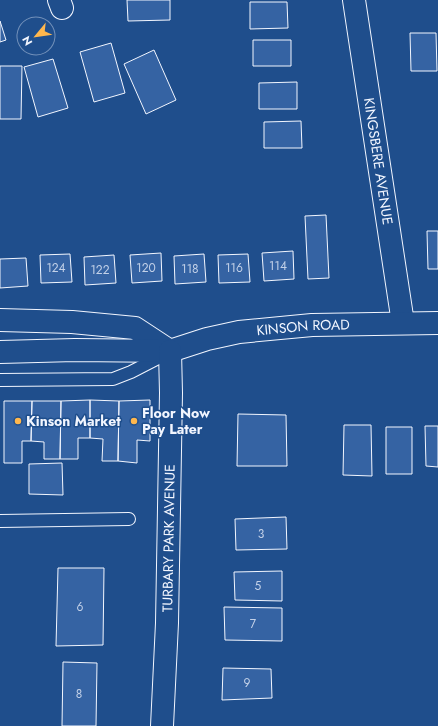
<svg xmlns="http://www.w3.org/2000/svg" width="438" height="726" viewBox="0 0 438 726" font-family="Jost,sans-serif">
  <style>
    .building { fill: #3563a3; stroke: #f2f6ff }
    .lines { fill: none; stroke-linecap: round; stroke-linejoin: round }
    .service-casing { stroke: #f2f6ff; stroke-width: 14 }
    .minor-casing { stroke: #f2f6ff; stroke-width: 24 }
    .tertiary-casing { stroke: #f2f6ff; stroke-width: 24 }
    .service { stroke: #1f4e8c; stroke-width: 12 }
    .minor { stroke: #1f4e8c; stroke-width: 22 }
    .tertiary { stroke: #1f4e8c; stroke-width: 22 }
    .poi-dot { fill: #ffb74d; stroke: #1f4e8c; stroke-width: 1.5 }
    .labels { text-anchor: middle; stroke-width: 3; stroke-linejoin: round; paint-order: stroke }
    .number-label { font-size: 12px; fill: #c3d1e8 }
    .street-label { font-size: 14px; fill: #f2f6ff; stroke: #1f4e8c }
    .poi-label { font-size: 14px; font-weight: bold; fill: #f2f6ff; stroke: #1f4e8c; text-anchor: start }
  </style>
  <rect width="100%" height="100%" fill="#1f4e8c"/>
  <path class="building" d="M127 0H170V20L128 21Z
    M250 2H287L288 28 250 29Z
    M0 21 6 40 0 42Z
    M410 33H436L437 71H411Z
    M253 40H291V66H253Z
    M111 43 125 93 94 102 80 52Z
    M154 50 176 100 146 114 124 64Z
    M53 59 68 108 38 117 24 67Z
    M0 66H22L21 119H0Z
    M297 82V109H259V83Z
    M301 121 302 148H264V122Z
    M326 215 329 278 308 279 305 216Z
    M427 231H438V269H428Z
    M293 251 294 279 264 281 262 253Z
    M161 253 162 281 132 283 130 255Z
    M70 254 72 282 41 283 40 255Z
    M204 254 206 282 175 284 174 256Z
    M248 254 250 282 219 283 218 255Z
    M114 255 116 283 85 285 84 257Z
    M26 258 28 286 0 288V259Z
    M90 400V438H78V459H60L61 401Z
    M90 400 119 401 118 461H102L103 439 90 438Z
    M150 400V441L137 440V463L118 461 119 401Z
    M4 401H32L31 441H22V463H4Z
    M32 401H61L60 459H44V442L31 441Z
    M238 414 286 415 287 466H237Z
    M344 425H371L372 476 343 475Z
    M425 426H438V467L426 466Z
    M386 427H412V474H386Z
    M62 463 63 495 29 494V464Z
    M286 517 287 549 236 550 235 519Z
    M58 568H104L103 645 56 646Z
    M282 571V601L235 600 234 572Z
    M224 607 282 608V641L225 640Z
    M63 662 97 663 96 726H62Z
    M223 668 271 669 272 698 222 700Z"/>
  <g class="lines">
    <defs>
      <path id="service" d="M0 380 113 379 131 372 164 355
        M0 521 129 519"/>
      <g id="minor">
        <path d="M59 0 62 8"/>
        <path id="s1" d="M354 0 403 323"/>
      </g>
      <g id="tertiary">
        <path d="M0 320 72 322 135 328 170 351"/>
        <path id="s2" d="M0 352 75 350 170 351 207 339 239 332 312 325 438 323"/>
        <path id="s3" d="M162 726 167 623 171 393 170 351"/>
      </g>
    </defs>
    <use href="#service" class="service-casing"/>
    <use href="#minor" class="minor-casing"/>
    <use href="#tertiary" class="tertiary-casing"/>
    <use href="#service" class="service"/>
    <use href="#minor" class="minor"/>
    <use href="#tertiary" class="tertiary"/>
  </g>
  <g class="poi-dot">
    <circle cx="18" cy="421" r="4"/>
    <circle cx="134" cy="421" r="4"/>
  </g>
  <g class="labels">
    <g class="number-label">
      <text x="278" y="270">114</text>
      <text x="56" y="272">124</text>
      <text x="146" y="272">120</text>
      <text x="234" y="272">116</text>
      <text x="190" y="273">118</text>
      <text x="100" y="274">122</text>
      <text x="261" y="538">3</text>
      <text x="258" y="590">5</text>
      <text x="80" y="611">6</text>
      <text x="253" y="628">7</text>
      <text x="247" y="687">9</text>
      <text x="79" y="698">8</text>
    </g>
    <g class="street-label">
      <text dy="5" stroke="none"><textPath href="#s1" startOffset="163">KINGSBERE AVENUE</textPath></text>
      <text dy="5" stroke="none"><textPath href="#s2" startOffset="306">KINSON ROAD</textPath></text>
      <text dy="5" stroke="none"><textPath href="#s3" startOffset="188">TURBARY PARK AVENUE</textPath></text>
    </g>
    <g class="poi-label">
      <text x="142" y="418">Floor Now<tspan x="142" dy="16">Pay Later</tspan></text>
      <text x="26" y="426">Kinson Market</text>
    </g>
  </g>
  <g transform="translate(36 36) rotate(241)"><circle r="19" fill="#1f4e8c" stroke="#7391ba"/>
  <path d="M0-3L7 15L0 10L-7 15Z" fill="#ffb74d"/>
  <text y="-6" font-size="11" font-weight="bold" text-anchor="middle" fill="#f2f6ff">N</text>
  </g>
</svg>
